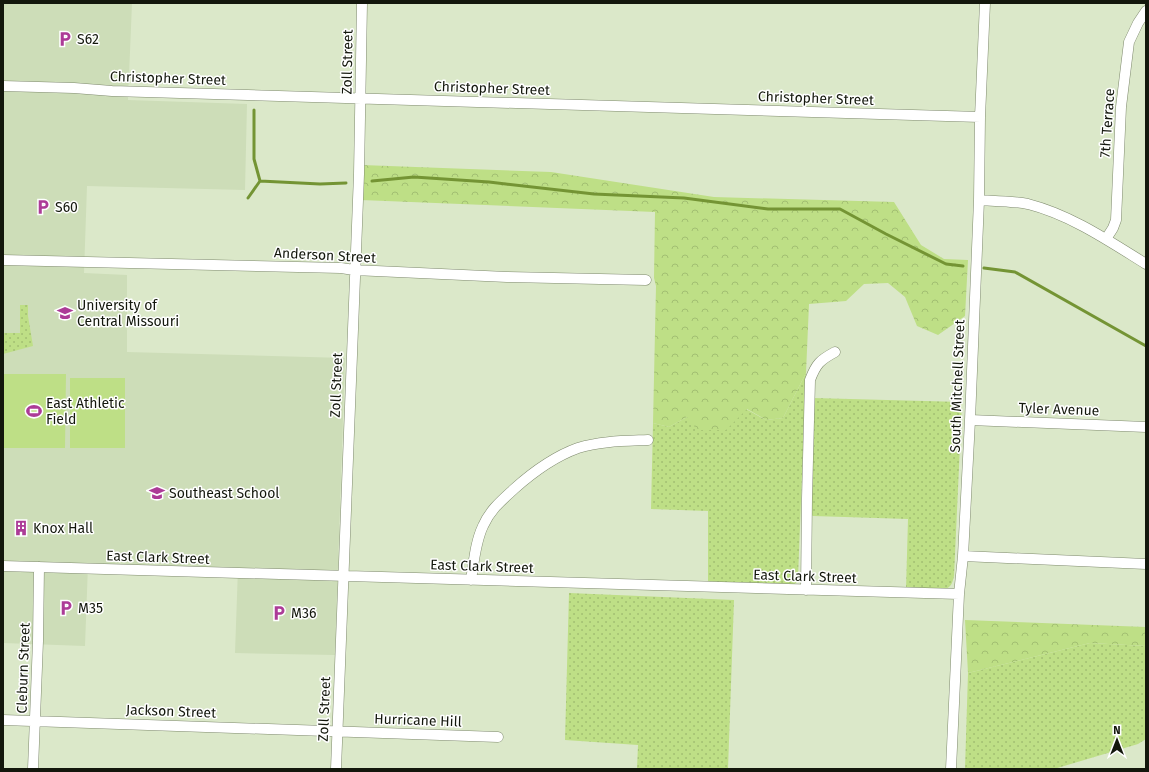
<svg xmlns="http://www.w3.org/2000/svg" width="1149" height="772" viewBox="0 0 1149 772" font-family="'Fira Sans',sans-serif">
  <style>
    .built { fill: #cdddb8 }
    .grass { fill: url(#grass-dots) }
    .forest { fill: url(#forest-crowns) }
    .park { fill: #bedf86 }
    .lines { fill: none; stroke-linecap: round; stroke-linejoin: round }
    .stream { stroke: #749434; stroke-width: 3 }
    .minor-casing { stroke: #7f8a6e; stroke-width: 11 }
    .minor { stroke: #fff; stroke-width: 10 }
    .labels { text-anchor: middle; stroke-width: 3; stroke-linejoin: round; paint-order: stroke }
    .poi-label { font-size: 14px; fill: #13170c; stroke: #fff; text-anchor: start }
    .street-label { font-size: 14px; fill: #13170c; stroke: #fff }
  </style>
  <defs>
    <pattern id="grass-dots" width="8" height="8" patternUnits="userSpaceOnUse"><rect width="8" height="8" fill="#bedf86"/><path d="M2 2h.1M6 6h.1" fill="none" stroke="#a2bf72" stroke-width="1.8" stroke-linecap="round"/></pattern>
    <pattern id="forest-crowns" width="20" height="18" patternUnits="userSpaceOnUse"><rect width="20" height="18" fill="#bedf86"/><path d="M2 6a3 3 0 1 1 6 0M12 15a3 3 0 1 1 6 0" fill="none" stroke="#a2bf72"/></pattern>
  </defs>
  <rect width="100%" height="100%" fill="#dbe8c9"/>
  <path class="built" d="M3 3H132L128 100 247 104 245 190 87 186 84 273 127 275V352L345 358 335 655 235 653 238 568 88 565 85 646 3 643Z"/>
  <path class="grass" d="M20 305H28V316L33 346 3 354V333H20Z
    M806 373 798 578 797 582 793 585 708 582V511L651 509 653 423 669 427 687 417 746 409 766 420 783 418Z
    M813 398 962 402 954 576C953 580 952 585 949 587 943 592 915 590 906 590L908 519 813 516 809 513Z
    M569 593 734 600 728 769H637L638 745 565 740Z
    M1090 643 1146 646V739L1138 744 1054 769H965L968 673Z"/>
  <path class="forest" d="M362 165 551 172 714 197 894 202 921 245 944 259 968 260 965 316 938 335 917 326 905 297 888 283 864 284 846 301 809 304 806 373 783 418 766 420 747 409 726 430H697L687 417 669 427 653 423 656 286 654 278 655 212 361 200Z
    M965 620 1146 627V646L1090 643 968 673Z"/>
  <path class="park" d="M3 374H66L65 448H3Z
    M70 378H125V448H70Z"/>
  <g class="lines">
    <path class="stream" d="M254 110V159L260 181 320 184 346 183
      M372 181 414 177 489 182 594 194 684 198 768 209H840L886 234 946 264 963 266
      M248 198 260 181
      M984 268 1015 272 1146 346"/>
    <defs>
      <path id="minor" d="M3 86 74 88 112 91 980 117
        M979 200C995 201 1012 201 1028 204 1071 215 1109 241 1146 264
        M1106 239 1113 228 1116 220 1121 107 1129 42 1138 23 1146 11
        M3 260 341 268 354 270 507 277 646 280
        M970 420 1146 427
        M963 556 1146 564
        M3 566 959 594
        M471 580C474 562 475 543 483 526 490 510 501 501 514 489 533 472 553 457 578 448 600 441 625 441 648 440
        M806 590 807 498 810 380C816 364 820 360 835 352
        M3 720 498 737
        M33 769 38 641 39 567
        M336 769 359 174 362 3
        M951 769 959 594 963 556 970 420 979 200 980 117 985 3"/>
    </defs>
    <use href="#minor" class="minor-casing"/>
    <use href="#minor" class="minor"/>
  </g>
  <defs>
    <symbol id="parking-bare" viewBox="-9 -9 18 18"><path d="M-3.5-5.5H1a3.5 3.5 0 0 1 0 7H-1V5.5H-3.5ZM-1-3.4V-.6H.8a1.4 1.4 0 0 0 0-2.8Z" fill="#ac3b97" stroke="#fff" stroke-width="2.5" paint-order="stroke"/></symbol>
    <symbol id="university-bare" viewBox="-9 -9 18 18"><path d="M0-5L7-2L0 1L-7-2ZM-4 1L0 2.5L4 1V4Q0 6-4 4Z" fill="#ac3b97" stroke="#fff" stroke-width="2.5" paint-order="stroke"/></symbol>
    <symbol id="stadium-bare" viewBox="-9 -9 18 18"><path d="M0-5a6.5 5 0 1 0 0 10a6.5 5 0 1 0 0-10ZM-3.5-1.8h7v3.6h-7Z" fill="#ac3b97" stroke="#fff" stroke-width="2.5" paint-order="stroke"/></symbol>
    <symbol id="school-bare" viewBox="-9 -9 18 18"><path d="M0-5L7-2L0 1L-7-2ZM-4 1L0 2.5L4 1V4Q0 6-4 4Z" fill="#ac3b97" stroke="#fff" stroke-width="2.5" paint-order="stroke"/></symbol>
    <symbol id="building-bare" viewBox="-9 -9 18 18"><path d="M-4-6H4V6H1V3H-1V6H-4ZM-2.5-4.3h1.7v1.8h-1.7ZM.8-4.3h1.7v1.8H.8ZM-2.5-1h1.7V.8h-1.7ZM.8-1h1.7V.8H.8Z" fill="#ac3b97" stroke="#fff" stroke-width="2.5" paint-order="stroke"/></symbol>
  </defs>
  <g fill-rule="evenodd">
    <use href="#parking-bare" x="54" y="28" width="22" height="22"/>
    <use href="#parking-bare" x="32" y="196" width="22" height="22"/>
    <use href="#university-bare" x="54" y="302" width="22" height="22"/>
    <use href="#stadium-bare" x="23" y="400" width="22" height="22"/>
    <use href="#school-bare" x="146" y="482" width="22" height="22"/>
    <use href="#building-bare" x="10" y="517" width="22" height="22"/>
    <use href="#parking-bare" x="55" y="597" width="22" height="22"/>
    <use href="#parking-bare" x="268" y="602" width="22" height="22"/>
  </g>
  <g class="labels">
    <g class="poi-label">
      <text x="77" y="44">S62</text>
      <text x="55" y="212">S60</text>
      <text x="77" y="310">University of<tspan x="77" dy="16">Central Missouri</tspan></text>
      <text x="46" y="408">East Athletic<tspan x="46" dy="16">Field</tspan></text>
      <text x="169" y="498">Southeast School</text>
      <text x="33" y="533">Knox Hall</text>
      <text x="78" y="613">M35</text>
      <text x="291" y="618">M36</text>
    </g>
    <g class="street-label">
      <text transform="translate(347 62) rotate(-89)" y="5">Zoll Street</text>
      <text transform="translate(168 78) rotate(2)" y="5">Christopher Street</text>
      <text transform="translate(492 88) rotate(2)" y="5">Christopher Street</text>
      <text transform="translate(816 98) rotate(2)" y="5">Christopher Street</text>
      <text transform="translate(1107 123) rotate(-86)" y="5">7th Terrace</text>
      <text transform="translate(325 255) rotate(3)" y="5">Anderson Street</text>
      <text transform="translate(336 385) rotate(-88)" y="5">Zoll Street</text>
      <text transform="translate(957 386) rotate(-88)" y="5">South Mitchell Street</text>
      <text transform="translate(1059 409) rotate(2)" y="5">Tyler Avenue</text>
      <text transform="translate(158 557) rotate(2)" y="5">East Clark Street</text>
      <text transform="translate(482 566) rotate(2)" y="5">East Clark Street</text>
      <text transform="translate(805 576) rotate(2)" y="5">East Clark Street</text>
      <text transform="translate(23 668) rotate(-88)" y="5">Cleburn Street</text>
      <text transform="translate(324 709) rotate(-88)" y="5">Zoll Street</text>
      <text transform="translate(171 711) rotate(2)" y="5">Jackson Street</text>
      <text transform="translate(418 720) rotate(2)" y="5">Hurricane Hill</text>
    </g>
  </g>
  <rect width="1149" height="772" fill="none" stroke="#13170c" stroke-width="8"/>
  <g transform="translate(1117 740)" stroke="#ffffff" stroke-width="3" paint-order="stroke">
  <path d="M0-3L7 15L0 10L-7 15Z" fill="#13170c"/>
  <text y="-6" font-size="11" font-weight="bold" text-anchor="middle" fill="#13170c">N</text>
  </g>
</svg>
